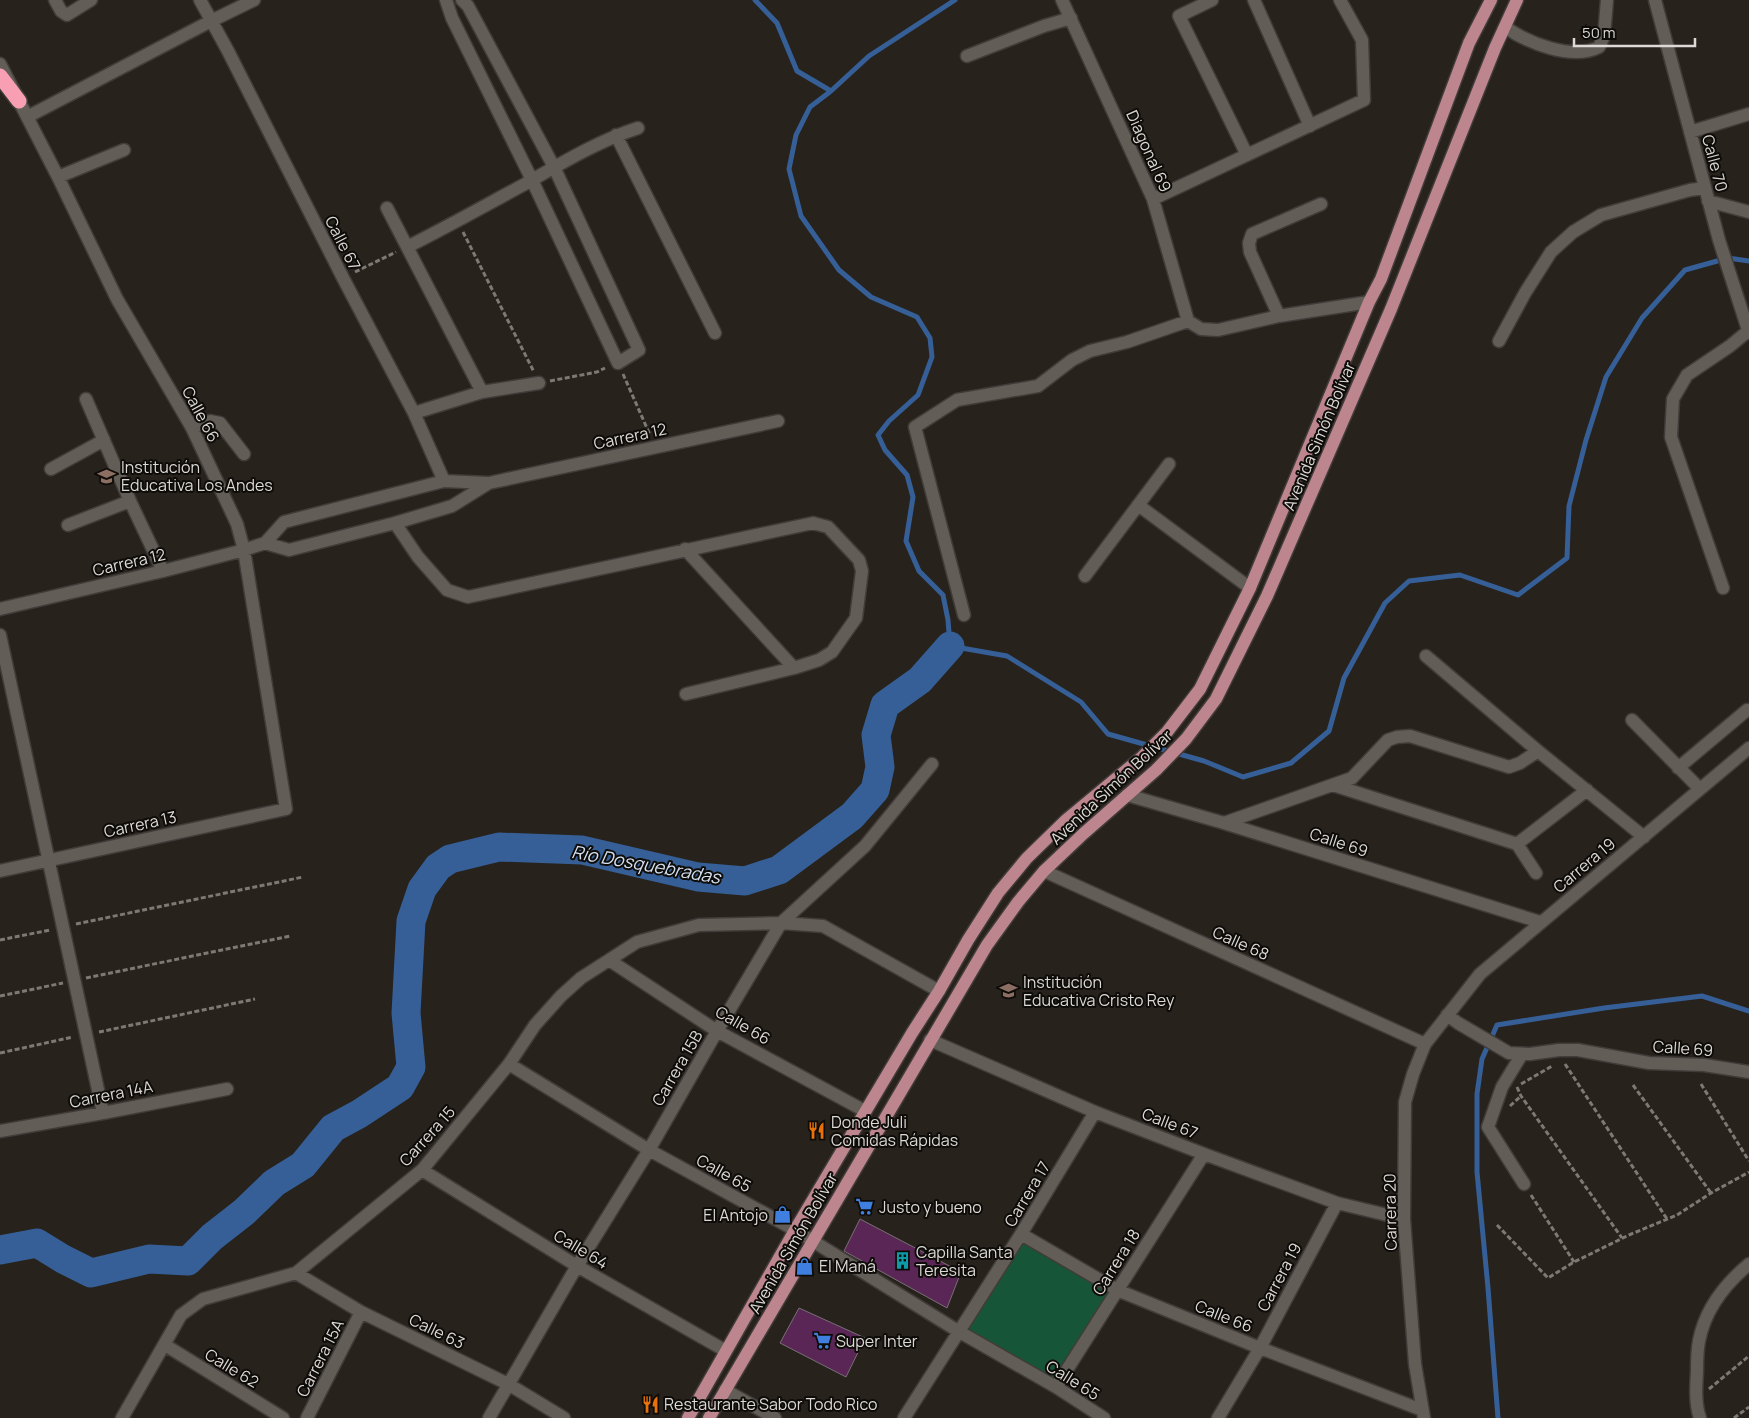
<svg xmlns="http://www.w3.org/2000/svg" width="1749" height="1418" viewBox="0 0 1749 1418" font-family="Manrope,sans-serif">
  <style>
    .green { fill: #175539 }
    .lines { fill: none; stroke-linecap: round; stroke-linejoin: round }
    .stream { stroke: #355f96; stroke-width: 5 }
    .river { stroke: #355f96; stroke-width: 29 }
    .building { fill: #5a2655; stroke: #777076 }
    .minor-casing { stroke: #413c39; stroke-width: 15 }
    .major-casing { stroke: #413c39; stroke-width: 15 }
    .highway-casing { stroke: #413c39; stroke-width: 18 }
    .path { stroke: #7d7974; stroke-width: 3; stroke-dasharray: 5 2.5; stroke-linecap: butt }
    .minor { stroke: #625d56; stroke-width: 12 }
    .major { stroke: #bd858e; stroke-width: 12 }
    .highway { stroke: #f99fb3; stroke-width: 15 }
    .labels { text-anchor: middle; stroke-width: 4; stroke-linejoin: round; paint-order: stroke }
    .street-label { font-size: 16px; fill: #ddd9d6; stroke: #0e0c09 }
    .poi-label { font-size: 16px; fill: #ddd9d6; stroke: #0e0c09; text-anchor: start }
    .water-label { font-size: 18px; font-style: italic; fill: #d3dff0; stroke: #0e0c09 }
  </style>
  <rect width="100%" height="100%" fill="#27221c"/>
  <path class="green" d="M1021 1234 1117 1290 1056 1387 958 1331Z"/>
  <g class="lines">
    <path class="stream" d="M755 0 777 23 797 71 831 91
      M955 0 869 56 831 91 810 107 796 135 789 169 801 216 839 270 871 297 917 317 930 338 932 357 918 395 889 421 878 435 885 450 907 475 913 497 906 541 919 571 943 595 948 620 950 646 1007 656 1081 702 1108 734 1204 761 1243 777 1291 763 1329 731 1344 678 1385 603 1409 581 1460 575 1518 595 1567 558 1569 506 1586 440 1606 377 1642 318 1685 270 1728 258 1749 261
      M1498 1418 1488 1288 1477 1172V1094L1482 1059 1497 1025 1604 1008 1702 996 1749 1011"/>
    <path class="river" d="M0 1250 37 1243 63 1259 91 1273 149 1259 188 1261 212 1237 244 1212 274 1183 303 1165 333 1128 359 1114 400 1087 411 1067 406 1013 411 921 422 889 438 867 450 859 499 847 582 850 698 877 745 881 779 870 852 816 875 790 880 767 876 735 885 705 920 680 950 646"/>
  </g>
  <path class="building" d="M860 1219 961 1272 947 1308 844 1251Z
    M799 1308 865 1338 846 1377 780 1343Z"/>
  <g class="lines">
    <defs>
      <path id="minor" d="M55 0 61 11 67 15 91 0
        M200 0 228 51 343 278 414 413 444 481
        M446 0 452 18 532 180 618 363 639 350 554 167 468 6 462 0
        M1062 0 1153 199 1188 321
        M1212 0 1179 16 1247 155
        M1254 0 1310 126
        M1655 0 1719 240 1749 333
        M1505 27C1528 43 1572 61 1599 47L1604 36 1607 0
        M967 56 1044 26 1071 18
        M0 64 58 177 117 299 192 428 237 524 244 550 286 809 0 871
        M27 117 211 21 254 0
        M1690 132 1749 114
        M616 135 715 333
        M58 177 124 150
        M1153 199 1364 100 1362 40 1340 0
        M1708 201 1749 212
        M387 208 482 392
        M407 247C447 227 486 205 525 184 562 163 598 141 638 128
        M1279 316 1250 252 1249 243 1252 234 1321 204
        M1499 341 1525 293 1551 252 1573 232 1601 215 1690 190 1705 188
        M86 399 130 501 163 571
        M414 413 482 392 539 383
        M192 428 210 421 220 423 244 454
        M51 469 104 440
        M1138 505 1250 588
        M395 523 418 557 447 590 468 597 813 523 828 527 859 560 862 571 856 618 832 652 819 660 794 668 686 694
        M68 525 130 501
        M265 543 289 550 395 523 452 506 489 483
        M685 549 794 668
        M1085 576 1169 464
        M1723 588 1671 437 1673 399 1687 375 1730 346 1748 331
        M0 609 163 571 244 550 265 543 284 522 444 481 489 483 778 421
        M964 615 915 427 957 400 1038 386 1072 360 1090 351 1127 342 1188 321 1201 329 1218 330 1279 316 1369 302
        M0 635 103 1113
        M1426 656 1538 751 1644 837
        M1632 720 1700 789
        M1678 768 1747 710
        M1333 785 1517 844 1536 873
        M1127 795 1224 823 1540 922
        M1224 823 1352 778 1388 740 1397 737 1410 736 1509 767 1520 763 1538 751
        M1517 844 1587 790
        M1044 871 1425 1044
        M609 960 717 1031 865 1111
        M1447 1015 1458 1023 1509 1053 1530 1054 1559 1050H1578L1649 1063 1704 1065 1749 1072
        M930 1040 1095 1112 1204 1154 1337 1203 1404 1219
        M1522 1054 1502 1087 1488 1127 1524 1184
        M509 1064 649 1150 795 1230 958 1331 1056 1387 1104 1418
        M0 1131 103 1113 227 1089
        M422 1170 577 1266 726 1351
        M1021 1234 1117 1290 1260 1348 1422 1410
        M296 1273 361 1312 508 1384 564 1418
        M165 1345 283 1418
        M1056 1387 1204 1154
        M725 1390 775 1418
        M122 1418 181 1315 203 1299 296 1273 422 1170 509 1064 535 1025 561 996 581 978 637 942 699 925 781 923 823 926 939 991
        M307 1418 361 1312
        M489 1418 577 1266 649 1150 717 1031 781 923 865 846 932 764
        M904 1418 1021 1234 1095 1112
        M1218 1418 1260 1348 1337 1203
        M1424 1418 1415 1364 1404 1219 1405 1102 1413 1074 1425 1044 1480 974 1749 748
        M1700 1418C1695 1404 1696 1387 1697 1372 1697 1361 1697 1351 1699 1341 1705 1309 1725 1284 1749 1264"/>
      <path id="major" d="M688 1418 795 1230 912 1033 939 991 968 940 998 893 1027 858 1066 820 1142 757 1167 732 1200 689 1250 588 1369 302 1381 279 1469 43 1491 0
        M709 1418 987 945 1018 902 1044 871 1083 834 1156 770 1186 739 1216 699 1267 596 1312 492 1391 309 1495 48 1517 0"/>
      <path id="highway" d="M0 76 19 101"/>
    </defs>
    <use href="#minor" class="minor-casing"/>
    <use href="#major" class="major-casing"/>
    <use href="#highway" class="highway-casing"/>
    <path class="path" d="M463 232 534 372
      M355 272 396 252
      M623 374 650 435
      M550 381 597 372 605 368
      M76 924 303 877
      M0 940 50 930
      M86 978 290 936
      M0 996 63 983
      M99 1032 255 999
      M0 1053 73 1037
      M1565 1064 1667 1219
      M1521 1084 1552 1066
      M1701 1084 1749 1161
      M1633 1085 1711 1193
      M1517 1087 1521 1096 1622 1238
      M1510 1106 1521 1096
      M1531 1195 1574 1262
      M1497 1225 1548 1278 1574 1262 1629 1235 1677 1215 1711 1193 1749 1172
      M1709 1389 1749 1356
      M1734 1418 1749 1407"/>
    <use href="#minor" class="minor"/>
    <use href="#major" class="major"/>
    <use href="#highway" class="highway"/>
  </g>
  <defs>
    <symbol id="school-bare" viewBox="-9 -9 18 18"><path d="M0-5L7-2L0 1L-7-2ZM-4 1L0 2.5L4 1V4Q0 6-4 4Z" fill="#8d6e63" stroke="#0e0c09" stroke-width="2.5" paint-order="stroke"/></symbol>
    <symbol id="restaurant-bare" viewBox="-9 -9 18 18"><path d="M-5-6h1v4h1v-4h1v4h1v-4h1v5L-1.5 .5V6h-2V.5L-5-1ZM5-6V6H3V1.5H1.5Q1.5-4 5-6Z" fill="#e8710a" stroke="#0e0c09" stroke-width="2.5" paint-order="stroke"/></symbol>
    <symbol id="supermarket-bare" viewBox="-9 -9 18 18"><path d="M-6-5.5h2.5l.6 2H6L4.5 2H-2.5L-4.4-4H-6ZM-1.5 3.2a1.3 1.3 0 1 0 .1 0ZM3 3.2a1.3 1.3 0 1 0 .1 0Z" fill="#3f7fe0" stroke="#0e0c09" stroke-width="2.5" paint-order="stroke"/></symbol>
    <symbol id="shop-bare" viewBox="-9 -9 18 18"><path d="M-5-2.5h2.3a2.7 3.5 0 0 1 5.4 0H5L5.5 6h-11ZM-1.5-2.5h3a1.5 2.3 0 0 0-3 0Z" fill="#3f7fe0" stroke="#0e0c09" stroke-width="2.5" paint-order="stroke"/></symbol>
    <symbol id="building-bare" viewBox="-9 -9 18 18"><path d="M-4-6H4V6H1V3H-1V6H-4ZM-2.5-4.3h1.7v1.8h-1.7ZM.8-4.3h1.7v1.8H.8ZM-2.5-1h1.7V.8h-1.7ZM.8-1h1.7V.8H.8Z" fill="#0f9aa8" stroke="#0e0c09" stroke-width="2.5" paint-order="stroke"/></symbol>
  </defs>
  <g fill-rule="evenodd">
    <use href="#school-bare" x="94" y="464" width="25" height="25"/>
    <use href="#school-bare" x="996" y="978" width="25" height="25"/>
    <use href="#restaurant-bare" x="804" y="1118" width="25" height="25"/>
    <use href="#supermarket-bare" x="852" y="1194" width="25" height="25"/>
    <use href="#shop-bare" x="770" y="1202" width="25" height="25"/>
    <use href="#building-bare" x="890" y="1248" width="25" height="25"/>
    <use href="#shop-bare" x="792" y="1254" width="25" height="25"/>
    <use href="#supermarket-bare" x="810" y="1328" width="25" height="25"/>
    <use href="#restaurant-bare" x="638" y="1392" width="25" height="25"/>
  </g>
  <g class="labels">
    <g class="street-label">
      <text transform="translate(1149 151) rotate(66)" y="6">Diagonal 69</text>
      <text transform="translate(1715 163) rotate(75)" y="6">Calle 70</text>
      <text transform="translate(343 243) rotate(63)" y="6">Calle 67</text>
      <text transform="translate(201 414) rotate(62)" y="6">Calle 66</text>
      <text transform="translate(630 436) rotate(-12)" y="6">Carrera 12</text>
      <text transform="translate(1319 436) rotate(-67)" y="6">Avenida Simón Bolívar</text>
      <text transform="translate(129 562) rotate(-13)" y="6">Carrera 12</text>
      <text transform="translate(1111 787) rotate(-43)" y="6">Avenida Simón Bolívar</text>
      <text transform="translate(140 824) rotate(-12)" y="6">Carrera 13</text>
      <text transform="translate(1339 842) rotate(18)" y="6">Calle 69</text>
      <text transform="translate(1584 865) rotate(-40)" y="6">Carrera 19</text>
      <text transform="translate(1241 943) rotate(24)" y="6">Calle 68</text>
      <text transform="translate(743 1025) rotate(30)" y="6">Calle 66</text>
      <text transform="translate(1683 1048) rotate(4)" y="6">Calle 69</text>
      <text transform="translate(677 1068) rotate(-60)" y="6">Carrera 15B</text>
      <text transform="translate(111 1094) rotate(-11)" y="6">Carrera 14A</text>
      <text transform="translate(1170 1123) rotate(21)" y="6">Calle 67</text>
      <text transform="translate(427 1136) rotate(-48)" y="6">Carrera 15</text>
      <text transform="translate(724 1173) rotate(29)" y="6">Calle 65</text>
      <text transform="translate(1027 1194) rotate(-59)" y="6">Carrera 17</text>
      <text transform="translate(1390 1212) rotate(-91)" y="6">Carrera 20</text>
      <text transform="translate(793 1243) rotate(-60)" y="6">Avenida Simón Bolívar</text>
      <text transform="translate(581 1249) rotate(31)" y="6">Calle 64</text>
      <text transform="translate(1116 1262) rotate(-58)" y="6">Carrera 18</text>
      <text transform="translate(1279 1277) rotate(-62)" y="6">Carrera 19</text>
      <text transform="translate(1224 1316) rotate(22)" y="6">Calle 66</text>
      <text transform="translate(437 1331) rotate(26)" y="6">Calle 63</text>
      <text transform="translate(320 1358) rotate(-63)" y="6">Carrera 15A</text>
      <text transform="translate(232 1368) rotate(31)" y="6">Calle 62</text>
      <text transform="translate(1073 1380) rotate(32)" y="6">Calle 65</text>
    </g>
    <g class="poi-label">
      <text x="121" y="473">Institución<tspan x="121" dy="18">Educativa Los Andes</tspan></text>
      <text x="1023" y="988">Institución<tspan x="1023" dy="18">Educativa Cristo Rey</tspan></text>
      <text x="831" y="1128">Donde Juli<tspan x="831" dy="18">Comidas Rápidas</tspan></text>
      <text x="879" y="1213">Justo y bueno</text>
      <text x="768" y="1221" text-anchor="end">El Antojo</text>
      <text x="916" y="1258">Capilla Santa<tspan x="916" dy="18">Teresita</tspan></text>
      <text x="819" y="1272">El Maná</text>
      <text x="836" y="1347">Super Inter</text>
      <text x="664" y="1410">Restaurante Sabor Todo Rico</text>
    </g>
    <g class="water-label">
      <text transform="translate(646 865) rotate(10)" y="6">Río Dosquebradas</text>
    </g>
  </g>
  <path d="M1574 38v8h121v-8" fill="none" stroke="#ddd9d6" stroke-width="2.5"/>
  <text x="1582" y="38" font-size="15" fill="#ddd9d6" stroke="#0e0c09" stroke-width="4" paint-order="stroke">50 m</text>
</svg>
